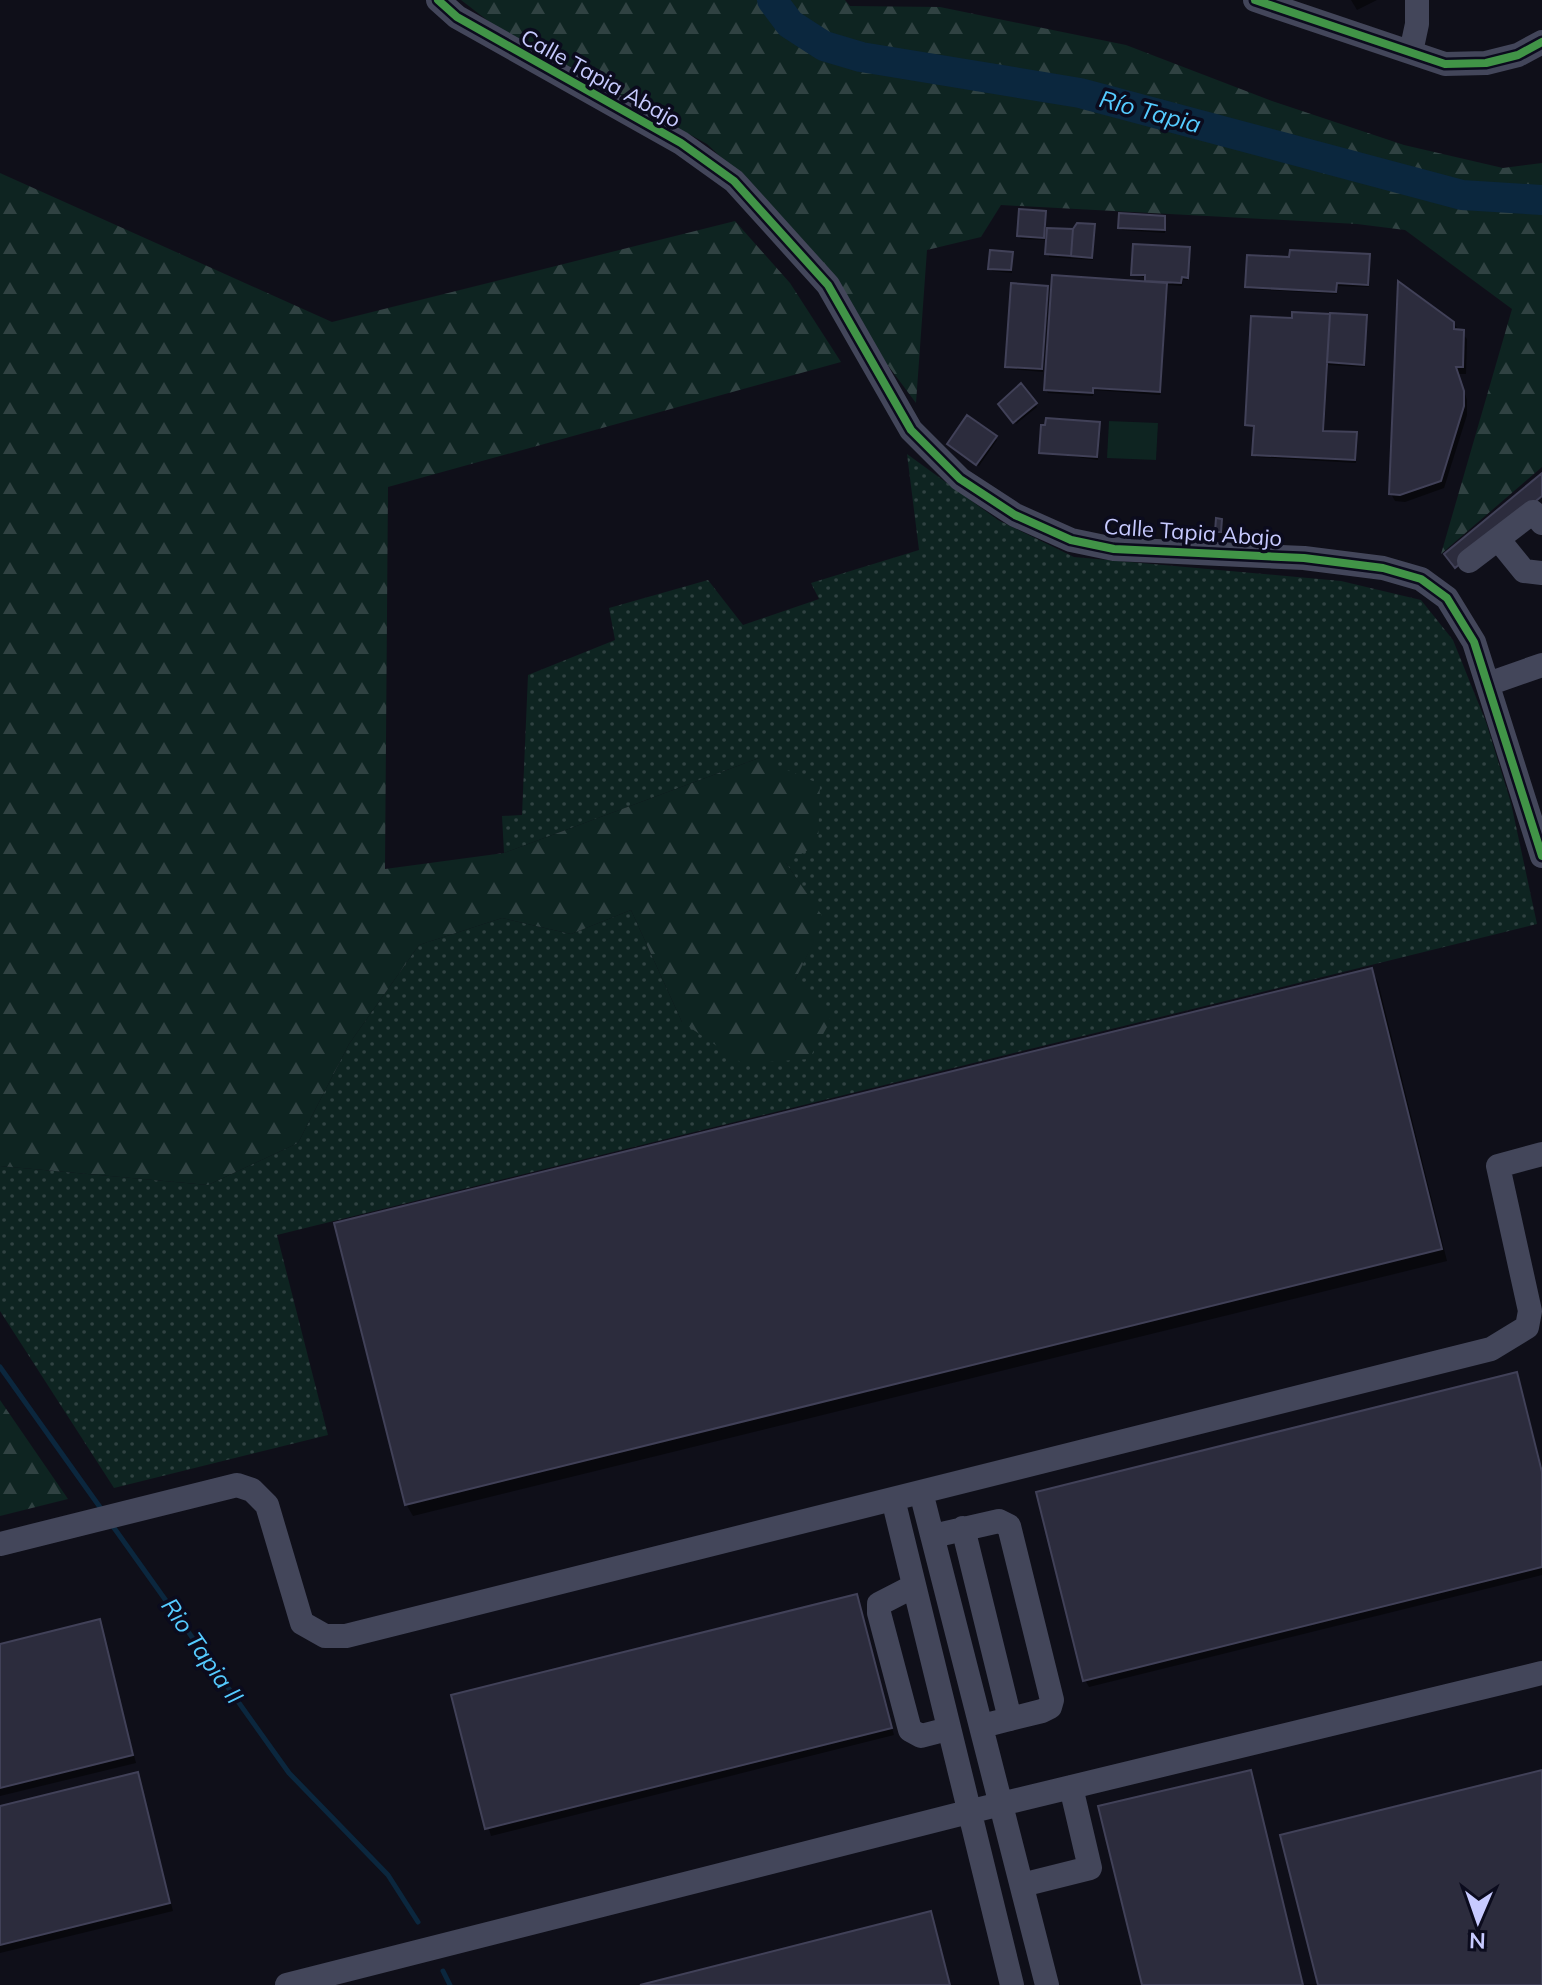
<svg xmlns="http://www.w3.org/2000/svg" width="1542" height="1985" viewBox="0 0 1542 1985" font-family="Mulish,sans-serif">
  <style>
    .grass { fill: url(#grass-dots) }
    .forest { fill: url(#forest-firs) }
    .green { fill: #0e2421 }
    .shadow { fill: #0007 }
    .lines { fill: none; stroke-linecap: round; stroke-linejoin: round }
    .stream { stroke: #0b273e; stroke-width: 5 }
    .river { stroke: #0b273e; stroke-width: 30 }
    .building { fill: #2c2c3d; stroke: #414158; stroke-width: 2 }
    .minor { stroke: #43465a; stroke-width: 24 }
    .cycleway-casing { stroke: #0b0b1d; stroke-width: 13 }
    .cycleway { stroke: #419447; stroke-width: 8 }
    .labels { text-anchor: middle; stroke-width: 7; stroke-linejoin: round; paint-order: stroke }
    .street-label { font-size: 22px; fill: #c7caff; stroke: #0b0b1d }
    .water-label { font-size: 24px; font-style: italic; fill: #55cbff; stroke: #0b0b1d }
  </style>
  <defs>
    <pattern id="grass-dots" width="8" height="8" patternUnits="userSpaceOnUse" patternTransform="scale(2)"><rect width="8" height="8" fill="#0e2421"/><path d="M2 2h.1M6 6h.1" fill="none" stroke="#304242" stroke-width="1.8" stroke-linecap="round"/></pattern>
    <pattern id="forest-firs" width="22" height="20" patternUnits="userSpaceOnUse" patternTransform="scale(2)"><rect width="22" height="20" fill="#0e2421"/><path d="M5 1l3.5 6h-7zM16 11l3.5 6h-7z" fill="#304242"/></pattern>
  </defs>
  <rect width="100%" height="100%" fill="#0f0f19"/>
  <path class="grass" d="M907 454 998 520 1074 557 1341 581 1421 600 1453 640 1486 722 1511 803 1537 924 277 1235 328 1435 114 1488 0 1311V1166L208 1185 298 1143 349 1044 419 945 502 918 571 934 631 910 682 1022 795 980 824 920 786 863 759 758 504 853 502 816 522 815 528 675 615 640 609 608 708 580 743 625 819 599 811 583 919 550Z"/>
  <path class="forest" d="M461 0H845L850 6 940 7 1126 45 1272 101 1404 145 1503 168 1542 163V467L1441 554 1512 309 1405 230 1357 224 1001 205 981 237 927 250 916 403 759 193 707 144 496 27Z
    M0 173 332 322 735 221 790 283 841 362 388 487 385 869 504 853 759 758 820 784 818 844 786 863 825 920 795 980 831 1020 809 1059 743 1064 682 1022 631 910 571 934 502 918 419 945 349 1044 298 1143 208 1185 0 1166Z
    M0 1400 68 1499 0 1516Z"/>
  <path class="green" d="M1109 421 1158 423 1156 460 1107 458Z"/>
  <path class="shadow" d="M1351 0H1377L1357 10Z
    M1045 213 1046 230 1074 232 1094 226 1093 260 1049 257 1048 240 1021 239 1019 236Z
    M1164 218 1165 233 1122 230 1120 227Z
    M1189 249 1188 280H1183L1182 286 1168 285 1160 395 1094 390 1093 396 1048 393 1046 390 1147 284V278L1133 274Z
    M1012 254V273L992 271 990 268Z
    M1369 256V287L1337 286V294L1249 289 1247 286 1291 259Z
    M1046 288 1043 372 1009 369 1007 366Z
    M1366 317 1365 367 1328 365 1324 433 1356 434V463L1256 457V428L1247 425 1294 320Z
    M1453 323 1467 339 1466 374H1458L1467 400V415L1444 488 1405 502 1395 501 1391 494Z
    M1035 404 1037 407 1016 424 1002 407Z
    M1099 424 1098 460 1041 452Z
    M995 437 997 440 979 466 949 444Z
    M1371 970 1378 982 1447 1261 413 1516 406 1504Z
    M1516 1375 1542 1468V1575L1089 1687 1085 1680Z
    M856 1596 894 1735 491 1836 453 1696Z
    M99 1622 136 1763 0 1796V1646Z
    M1250 1772 1304 1985H1144Z
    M137 1775 173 1911 0 1953V1808Z
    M930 1914 951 1985H648Z"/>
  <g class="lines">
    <path class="stream" d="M0 1367 102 1510
      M112 1525 289 1773 388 1875 418 1922
      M443 1971 450 1985"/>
    <path class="river" d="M772 0 790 24 824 46 861 57 1080 93 1462 195 1542 200"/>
  </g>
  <path class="building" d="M1019 209 1046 211 1044 238 1017 236Z
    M1119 213 1165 216V230L1118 228Z
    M1077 223 1095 224 1092 258 1071 256 1073 229Z
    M1047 228 1073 229 1071 256 1045 254Z
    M1133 244 1190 247 1188 278 1182 277 1181 283 1145 281V275H1131Z
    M990 250 1013 252 1011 270 988 269Z
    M1290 250 1370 254 1368 285 1337 283 1336 292 1245 287 1247 255 1289 257Z
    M1052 275 1167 283 1160 392 1093 388V393L1044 390Z
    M1398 281 1454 322V329L1464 330 1463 367H1456L1464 391V406L1441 481 1400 495 1389 494Z
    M1011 283 1048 286 1042 369 1005 367Z
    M1292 312 1330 314 1323 431 1357 432 1355 460 1252 455 1254 426 1245 425 1251 316 1292 318Z
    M1330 313 1367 315 1364 365 1327 362Z
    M1021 383 1037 403 1013 423 998 404Z
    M967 415 997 436 976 465 947 444Z
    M1046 418 1100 422 1097 457 1039 453 1041 425H1045Z
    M1542 473V496L1455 568 1444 554Z
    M1216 518 1222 519 1221 532H1215Z
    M1372 968 1442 1249 405 1505 334 1223Z
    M1517 1372 1542 1472V1567L1083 1681 1036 1492Z
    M857 1594 892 1728 485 1829 451 1695Z
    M100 1619 133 1755 0 1788V1644Z
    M1251 1770 1303 1985H1142L1098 1806Z
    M1542 1770V1985H1318L1280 1835Z
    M138 1772 170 1903 0 1945V1806Z
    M931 1911 950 1985H640Z"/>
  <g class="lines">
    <path class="minor" d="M438 0 457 17 681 143 734 181 828 285 911 430 960 479 1015 515 1071 540 1114 549 1304 558 1383 568 1421 579 1447 598 1474 642 1542 856
      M1255 0 1445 64 1486 63 1518 55 1542 42
      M1411 52 1417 24V0
      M1498 539 1524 571 1542 573
      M1469 561 1533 512 1542 523
      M1488 684 1542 665
      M921 1492 1047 1985
      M893 1499 1012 1985
      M963 1528 1010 1719
      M933 1536 999 1521 1009 1526 1052 1700 1050 1707 1042 1711 982 1726
      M0 1544 237 1485 252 1490 267 1505 302 1623 325 1636H346L1423 1366 1491 1349 1527 1327 1530 1311 1498 1166 1542 1154
      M914 1586 879 1604V1613L910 1730 921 1736 948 1729
      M1022 1885 1090 1868 1071 1787
      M287 1985 968 1812 1542 1673"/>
    <defs>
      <path id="cycleway" d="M438 0 457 17 681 143 734 181 828 285 911 430 960 479 1015 515 1071 540 1114 549 1304 558 1383 568 1421 579 1447 598 1474 642 1542 856
        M1255 0 1445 64 1486 63 1518 55 1542 42"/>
    </defs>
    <use href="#cycleway" class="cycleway-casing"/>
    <use href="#cycleway" class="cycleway"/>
  </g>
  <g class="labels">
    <g class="street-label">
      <text transform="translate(601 78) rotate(29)" y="8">Calle Tapia Abajo</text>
      <text transform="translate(1193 532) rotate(4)" y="8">Calle Tapia Abajo</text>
    </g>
    <g class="water-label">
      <text transform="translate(1150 112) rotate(15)" y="8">Río Tapia</text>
      <text transform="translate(202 1651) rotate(55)" y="8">Rio Tapia II</text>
    </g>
  </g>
  <g transform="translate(1478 1921) rotate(182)" stroke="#0b0b1d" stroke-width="6" paint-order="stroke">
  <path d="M0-6L14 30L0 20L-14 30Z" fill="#c7caff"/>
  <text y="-12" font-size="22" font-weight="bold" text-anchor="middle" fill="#c7caff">N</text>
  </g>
</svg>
